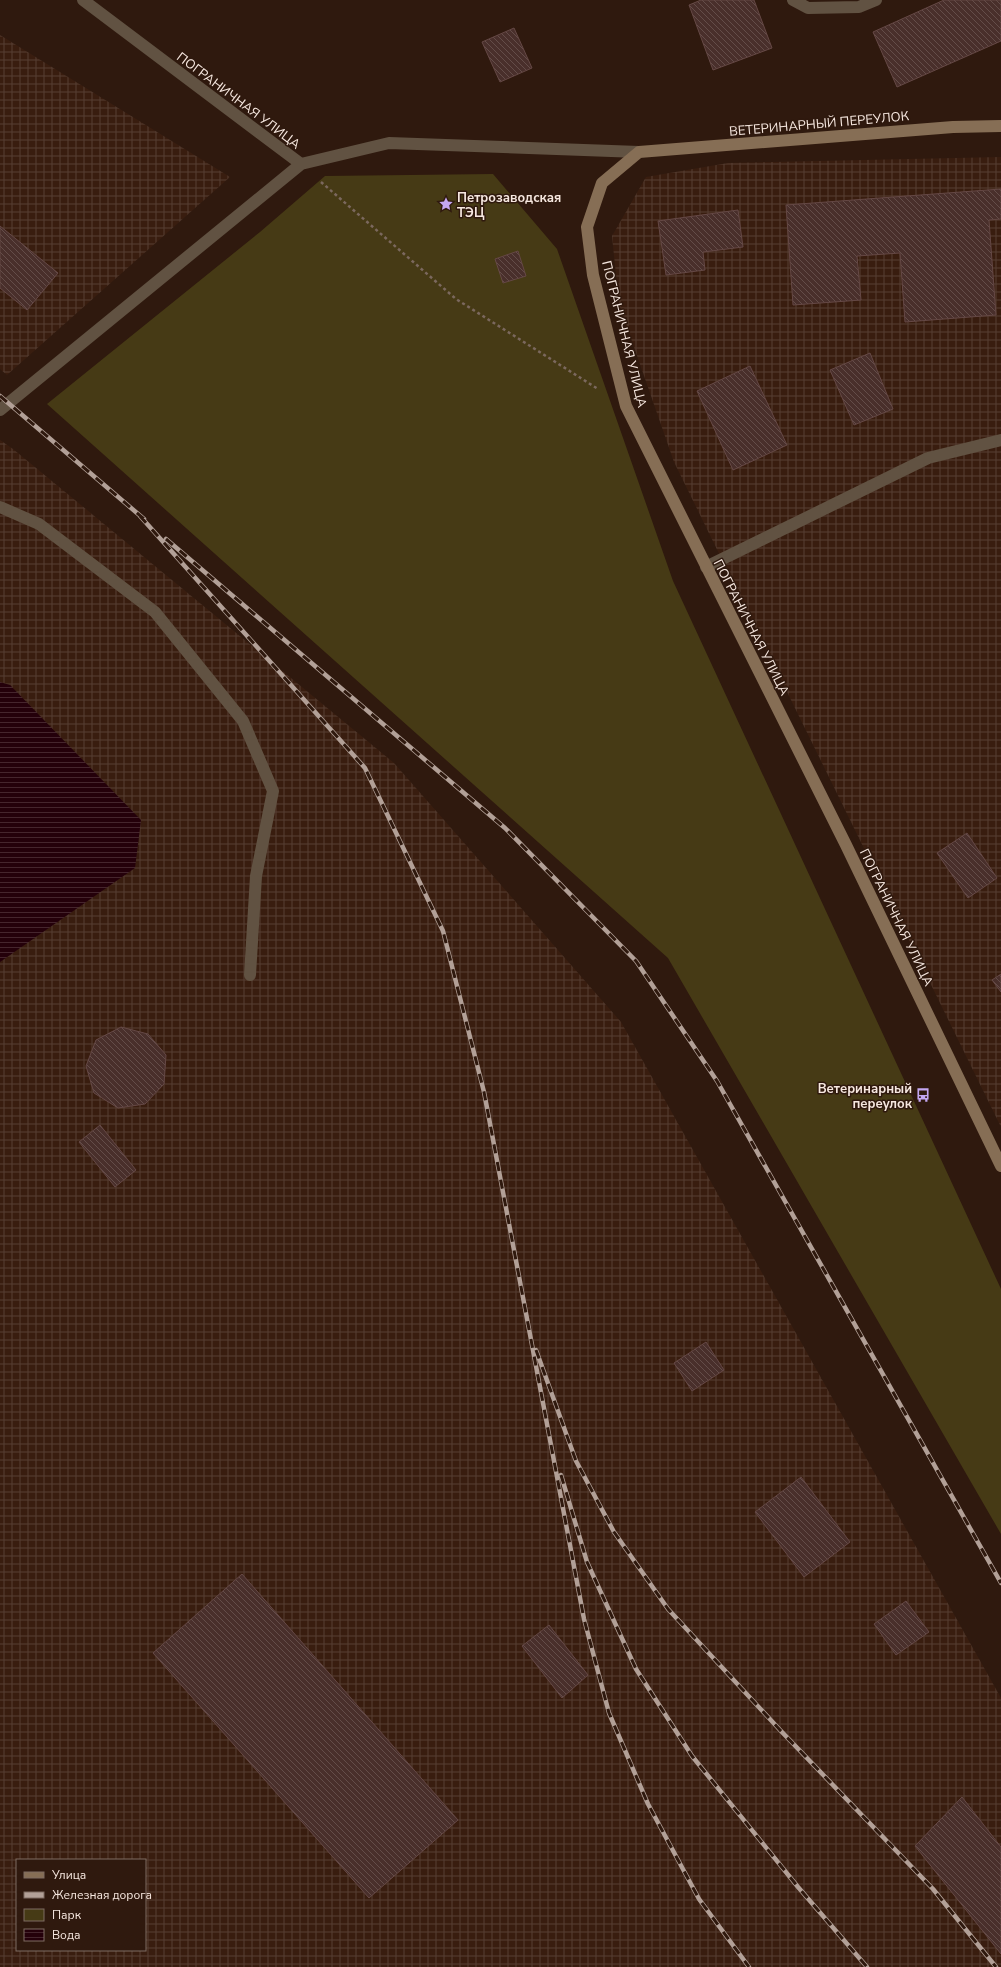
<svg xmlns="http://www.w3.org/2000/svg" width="1001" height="1967" viewBox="0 0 1001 1967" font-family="'Nunito Sans',sans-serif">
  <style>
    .industrial { fill: url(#industrial-grid); fill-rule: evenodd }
    .green { fill: #463a15 }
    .water { fill: url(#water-rules) }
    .building { fill: url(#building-back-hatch); stroke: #654845 }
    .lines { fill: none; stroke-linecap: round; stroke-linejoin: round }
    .path { stroke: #7b685e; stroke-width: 2.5; stroke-dasharray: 3 3; stroke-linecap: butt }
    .lane { stroke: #615242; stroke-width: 12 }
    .street { stroke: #615242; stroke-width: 12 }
    .secondary { stroke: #866e55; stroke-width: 12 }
    .rail-casing { stroke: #b2a097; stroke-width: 4.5 }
    .rail { stroke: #2f190e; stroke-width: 3; stroke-dasharray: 9; stroke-linecap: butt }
    .labels { text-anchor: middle; stroke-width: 3; stroke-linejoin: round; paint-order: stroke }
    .street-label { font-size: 13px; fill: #f7e8e0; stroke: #2f190e }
    .poi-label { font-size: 13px; font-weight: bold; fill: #f7e8e0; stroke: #2f190e; text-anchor: start }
  </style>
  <defs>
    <pattern id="industrial-grid" width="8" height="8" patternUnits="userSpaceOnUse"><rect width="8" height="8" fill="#391d0f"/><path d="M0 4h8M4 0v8" fill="none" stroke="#563e32"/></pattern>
    <pattern id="water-rules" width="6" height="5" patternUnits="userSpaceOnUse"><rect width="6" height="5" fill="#24000a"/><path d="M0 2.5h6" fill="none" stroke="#45252d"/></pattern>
    <pattern id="building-back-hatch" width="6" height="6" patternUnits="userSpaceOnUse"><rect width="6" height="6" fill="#492f2b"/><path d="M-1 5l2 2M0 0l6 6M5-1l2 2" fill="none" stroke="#644d49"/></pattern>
  </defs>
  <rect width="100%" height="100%" fill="#2f190e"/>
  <path class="industrial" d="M0 35 230 177 7 375 0 369Z
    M1001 157V1127L674 462 619 304 612 236 646 177 728 163Z
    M0 440 13 449 394 763 621 1022 1001 1698V1967H0ZM17 1860H145V1950H17Z"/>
  <path class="green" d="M493 174 557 249 673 581 1001 1289V1534L668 958 47 404 260 232 325 176Z"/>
  <path class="water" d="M0 682 10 685 141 820 135 868 0 962Z"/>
  <path class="building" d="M701 0H754L772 48 713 70 689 5Z
    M944 0H1001V41L897 87 873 32Z
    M514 28 532 68 500 82 482 42Z
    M1001 189V219L989 220 996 315 905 322 900 253 857 256 861 300 793 305 786 205Z
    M738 210 743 247 703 252 705 270 666 275 658 221Z
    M0 226 58 273 27 310 0 288Z
    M518 251 526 276 503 283 495 259Z
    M870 353 893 409 854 425 830 370Z
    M750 366 787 445 733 470 697 391Z
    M967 833 997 878 968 898 937 853Z
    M1001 974V992L992 980Z
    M121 1027 148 1034 166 1055 164 1084 145 1104 118 1108 94 1093 86 1066 96 1040Z
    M100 1125 136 1170 115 1187 79 1142Z
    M706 1342 724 1370 692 1391 674 1363Z
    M801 1477 850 1542 804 1577 755 1512Z
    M242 1574 458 1820 369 1898 153 1653Z
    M906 1601 929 1632 896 1655 874 1624Z
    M549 1625 588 1675 562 1698 522 1646Z
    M962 1797 1001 1847V1954L915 1846Z"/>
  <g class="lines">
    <path class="path" d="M321 182 456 299 598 389"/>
    <path class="lane" d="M793 0 808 8 859 7 876 0
      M0 507 39 524 155 612 243 721 273 791 256 876 250 975
      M706 567 928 458 1001 440"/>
    <path class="street" d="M83 0 301 164 389 143 639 152
      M0 410 301 164"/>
    <path class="secondary" d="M1001 126 953 127 639 152 602 183 587 227 593 275 626 406 846 845 1001 1166"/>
    <defs>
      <path id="rail" d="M0 396 144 519
        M140 516 365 768 443 931 484 1092 584 1619 609 1713 648 1804 699 1899 749 1967
        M166 539 505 828 636 961 717 1081 1001 1583
        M536 1350 576 1461 614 1532 668 1609 780 1730 933 1889 996 1967
        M561 1475 587 1562 636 1669 692 1756 798 1887 867 1967"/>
    </defs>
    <use href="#rail" class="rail-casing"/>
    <use href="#rail" class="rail"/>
  </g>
  <defs>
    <symbol id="sight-bare" viewBox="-9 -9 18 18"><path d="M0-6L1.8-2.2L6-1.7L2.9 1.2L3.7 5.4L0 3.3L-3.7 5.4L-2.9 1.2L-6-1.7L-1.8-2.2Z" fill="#c4a7f1" stroke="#2f190e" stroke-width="2.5" paint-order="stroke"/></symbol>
    <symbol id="bus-bare" viewBox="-9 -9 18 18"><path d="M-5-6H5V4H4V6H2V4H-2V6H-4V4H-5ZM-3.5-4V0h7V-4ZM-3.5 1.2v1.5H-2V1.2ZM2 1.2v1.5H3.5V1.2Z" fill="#c4a7f1" stroke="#2f190e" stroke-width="2.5" paint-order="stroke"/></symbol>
  </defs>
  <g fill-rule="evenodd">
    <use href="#sight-bare" x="436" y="194" width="20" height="20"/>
    <use href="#bus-bare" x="913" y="1085" width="20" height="20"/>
  </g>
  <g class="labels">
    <g class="street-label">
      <text transform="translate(239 100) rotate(37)" y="5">ПОГРАНИЧНАЯ УЛИЦА</text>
      <text transform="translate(819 123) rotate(-5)" y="5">ВЕТЕРИНАРНЫЙ ПЕРЕУЛОК</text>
      <text transform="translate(625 334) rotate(76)" y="5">ПОГРАНИЧНАЯ УЛИЦА</text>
      <text transform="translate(752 627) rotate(63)" y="5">ПОГРАНИЧНАЯ УЛИЦА</text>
      <text transform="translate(897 917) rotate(64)" y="5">ПОГРАНИЧНАЯ УЛИЦА</text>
    </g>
    <g class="poi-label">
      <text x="457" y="202">Петрозаводская<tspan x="457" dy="15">ТЭЦ</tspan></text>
      <text x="912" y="1093" text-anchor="end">Ветеринарный<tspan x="912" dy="15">переулок</tspan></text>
    </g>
  </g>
  <rect x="16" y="1859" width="130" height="92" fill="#2f190e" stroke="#7f6c62"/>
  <rect x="24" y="1872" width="20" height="6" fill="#866e55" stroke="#7f6c62"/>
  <text x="52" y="1879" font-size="12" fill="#f7e8e0">Улица</text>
  <rect x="24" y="1892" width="20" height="6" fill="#b2a097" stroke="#7f6c62"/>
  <text x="52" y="1899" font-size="12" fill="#f7e8e0">Железная дорога</text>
  <rect x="24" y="1909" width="20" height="12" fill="#463a15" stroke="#7f6c62"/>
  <text x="52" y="1919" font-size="12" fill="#f7e8e0">Парк</text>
  <rect x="24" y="1929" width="20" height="12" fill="url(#water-rules)" stroke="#7f6c62"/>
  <text x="52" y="1939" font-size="12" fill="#f7e8e0">Вода</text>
</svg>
